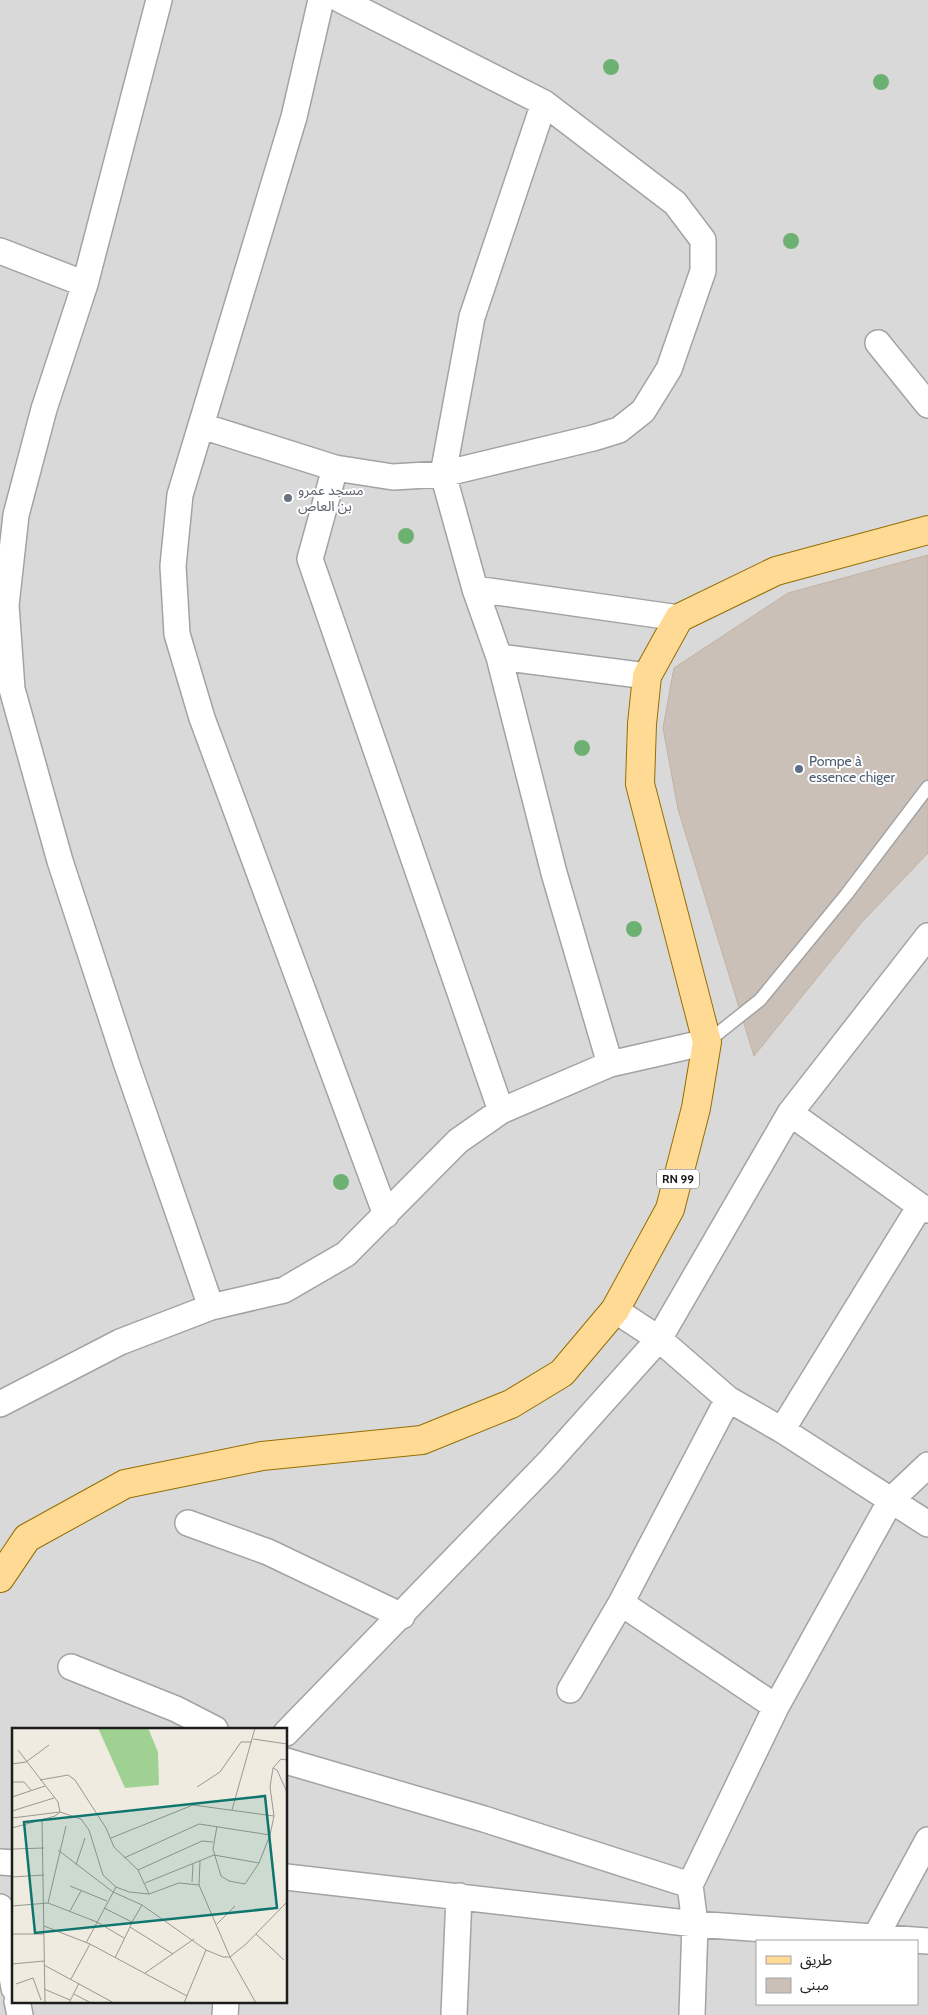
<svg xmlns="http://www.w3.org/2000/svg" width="928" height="2015" viewBox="0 0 928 2015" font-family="Cabin,'Noto Sans Arabic',sans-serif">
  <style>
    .residential { fill: #dad9d9; fill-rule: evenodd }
    .building { fill: #cbc0b7; stroke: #c1b2a2 }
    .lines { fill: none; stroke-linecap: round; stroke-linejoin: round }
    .service-casing { stroke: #a3a3a3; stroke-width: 15 }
    .minor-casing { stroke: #a3a3a3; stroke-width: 28 }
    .primary-casing { stroke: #946f00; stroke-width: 30 }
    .service { stroke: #fff; stroke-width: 12 }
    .minor { stroke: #fff; stroke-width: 25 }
    .primary { stroke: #ffda95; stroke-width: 28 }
    .tree { fill: #6db172 }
    .worship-dot { fill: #6b7280; stroke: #fff; stroke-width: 2 }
    .service-dot { fill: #5c6f8a; stroke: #fff; stroke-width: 2 }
    .labels { text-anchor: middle; stroke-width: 4; stroke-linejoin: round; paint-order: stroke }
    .shield { fill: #fff; stroke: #606060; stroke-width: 1 }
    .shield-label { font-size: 12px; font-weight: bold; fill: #1c1c1c }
    .worship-label { font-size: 14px; fill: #5b616d; stroke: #fff; text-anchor: start }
    .service-label { font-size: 14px; fill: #4e5e75; stroke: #fff; text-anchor: start }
    .inset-road { fill: none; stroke: #9b9892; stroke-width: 1 }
    .view { fill: #0f766e; fill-opacity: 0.15; stroke: #0f766e; stroke-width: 2.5 }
    .inset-edge { fill: none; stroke: #1c1c1c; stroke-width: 2.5 }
  </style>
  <rect width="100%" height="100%" fill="#efebe1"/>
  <path class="residential" d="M0 0H928V2015H0ZM14 1729H286V2001H14ZM757 1941H917V2004H757Z"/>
  <path class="building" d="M928 555V853L862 922 754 1056 678 809 663 728 674 668 788 593Z"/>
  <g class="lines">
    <defs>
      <path id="service" d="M707 1042 760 1000 846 895 928 787"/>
      <path id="minor" d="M159 0 85 284 44 409 16 515 6 605 12 689 60 861 126 1062 211 1307
        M321 0 294 117 180 495 173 566 177 634 202 718 386 1215
        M544 103 472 317 443 474 475 589 499 657 554 873 610 1064
        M0 251 85 284
        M878 343 928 405
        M202 426 335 468 393 477 443 474 593 438 619 430 643 411 669 369 703 271V240L675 203 544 103 341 0
        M335 468 310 559 501 1111
        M475 589 679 618
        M499 657 647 676
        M790 1113 920 1206
        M615 1310 659 1339 728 1399 782 1430 928 1524
        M0 1404 120 1342 211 1307 284 1290 346 1254 458 1141 501 1111 610 1064 707 1042
        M782 1430 920 1206 928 1210
        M188 1523 268 1552 402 1616
        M621 1603 776 1707
        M71 1667 176 1709 215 1729
        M570 1690 621 1603 728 1399
        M286 1733 548 1463 659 1339 790 1113 928 936
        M286 1761 484 1819 690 1885 695 1924 692 2015
        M0 1862 14 1863
        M286 1877 695 1924 928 1941
        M690 1885 776 1707 891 1500 928 1465
        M0 1907 14 1988
        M876 1936 928 1840
        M17 2001 20 2015
        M225 2015 226 2001
        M454 2015 459 1896"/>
      <path id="primary" d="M0 1578 27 1538 125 1484 262 1456 422 1440 511 1404 562 1373 615 1310 670 1209 696 1108 707 1042 640 784 642 724 647 676 679 618 776 571 928 530"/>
    </defs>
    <use href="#service" class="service-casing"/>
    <use href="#minor" class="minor-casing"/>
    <use href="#primary" class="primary-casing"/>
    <use href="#service" class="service"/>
    <use href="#minor" class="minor"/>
    <use href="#primary" class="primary"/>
  </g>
  <g class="tree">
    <circle cx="611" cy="67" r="8"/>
    <circle cx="881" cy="82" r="8"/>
    <circle cx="791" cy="241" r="8"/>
    <circle cx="406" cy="536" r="8"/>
    <circle cx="582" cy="748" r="8"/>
    <circle cx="634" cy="929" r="8"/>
    <circle cx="341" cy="1182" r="8"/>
  </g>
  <circle class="worship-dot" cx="288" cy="498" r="5"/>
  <circle class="service-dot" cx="799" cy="769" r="5"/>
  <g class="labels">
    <rect class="shield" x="657" y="1169.5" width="42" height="19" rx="4"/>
    <g class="shield-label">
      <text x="678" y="1183">RN 99</text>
    </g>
    <g class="worship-label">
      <text x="298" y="495">مسجد عمرو<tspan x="298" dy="16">بن العاص</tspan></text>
    </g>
    <g class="service-label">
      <text x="809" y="766">Pompe à<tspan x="809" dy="16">essence chiger</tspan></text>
    </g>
  </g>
  <g transform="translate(12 1728)">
    <rect width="275" height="275" fill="#efebe1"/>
    <path d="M86 0H136L146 24 147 57 113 60Z" fill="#9fd292"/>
    <path class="inset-road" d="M241 11 275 16M0 36 14 34 37 17M261 40 265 42 275 64M28 52 56 47 63 52 94 100 102 119 126 142 137 166M0 54H12L19 62M185 59 208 44 229 14H240M0 69 33 58M220 82 243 0M0 83 42 70M0 90 48 84 69 91 77 102 91 147 104 159 117 164 137 166 167 155 187 157 218 229 244 275M30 91 33 275M205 98 201 121 209 148 217 153 233 156 247 135 258 107 262 88 258 59 261 40 269 31 275 32M0 100 43 88 48 84 46 74 6 22M99 110 181 77 262 88M0 121 32 120M46 122 101 164 130 177 194 222 211 229H218L234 216 275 174M112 130 187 96 258 107M64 137 73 110M126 142 190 113 201 114M0 149 32 147M180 154 181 136M133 155 202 127 247 135M187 157 188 133M58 158 95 173M36 175 85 194 112 210M0 178 36 175 54 98M92 180 120 194 118 199 161 226M58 183 69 163M120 194 130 177M205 196 223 178M32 198 78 216 175 268M0 206H32M244 206 272 232M74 215 104 159M103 230 118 199M0 236 32 233M32 237 102 275M133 245 182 211M59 251 78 216M4 256 21 250 29 272M32 261 58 272M62 266 79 275M57 275 67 255M172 275 194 222"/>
    <path class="view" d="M253 68 265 180 23 205 12 94Z"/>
    <rect width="275" height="275" class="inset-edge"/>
  </g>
  <rect x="756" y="1940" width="162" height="65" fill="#ffffff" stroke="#a4a4a4"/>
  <rect x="766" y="1956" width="25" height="8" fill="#ffda95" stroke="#a4a4a4"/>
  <text x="800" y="1965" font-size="15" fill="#1c1c1c">طريق</text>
  <rect x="766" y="1978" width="25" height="15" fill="#cbc0b7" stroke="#a4a4a4"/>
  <text x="800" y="1990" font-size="15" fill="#1c1c1c">مبنى</text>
</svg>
